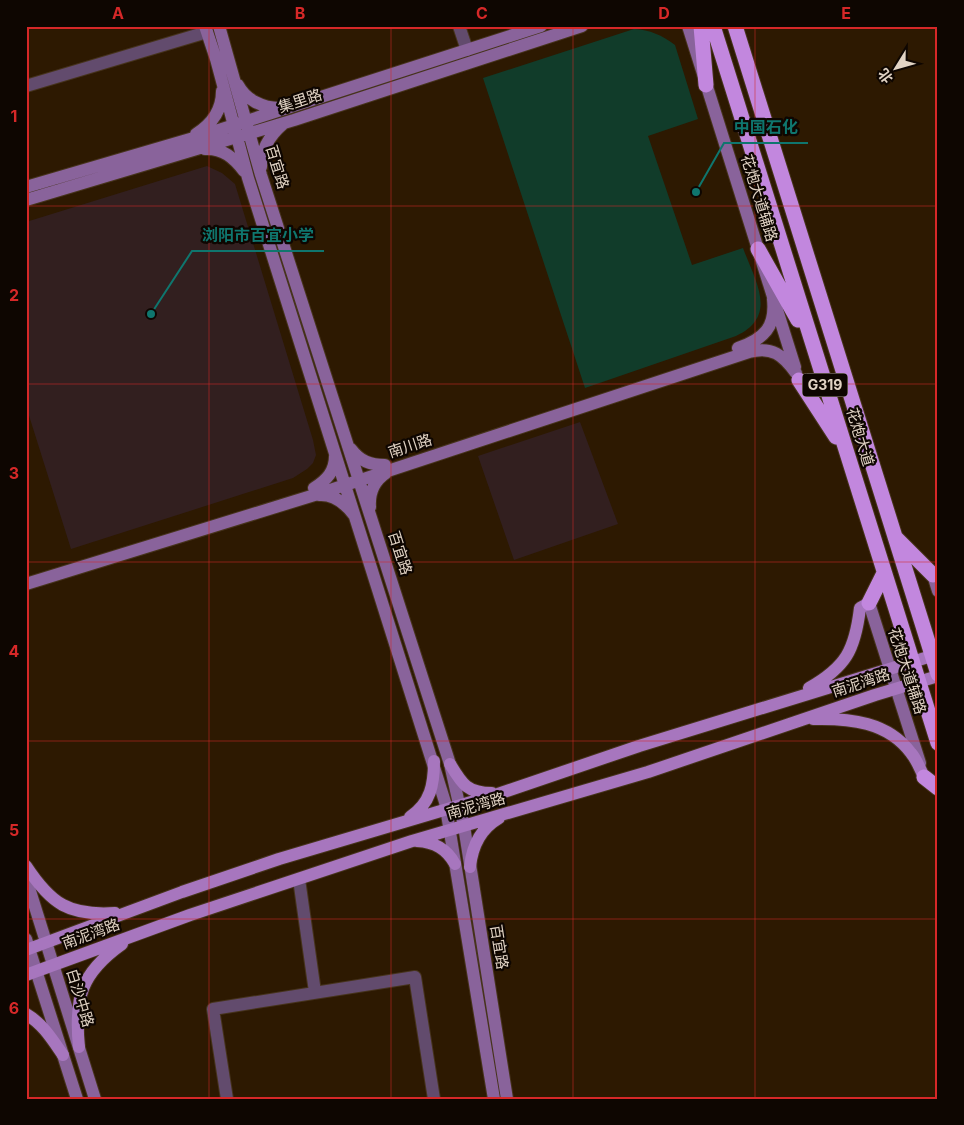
<svg xmlns="http://www.w3.org/2000/svg" width="964" height="1125" viewBox="0 0 964 1125" font-family="Inter,'Noto Sans SC',sans-serif">
  <style>
    .education { fill: #321f1f }
    .green { fill: #113c2a }
    .lines { fill: none; stroke-linecap: round; stroke-linejoin: round }
    .street-casing { stroke: #46331c; stroke-width: 14 }
    .secondary-casing { stroke: #46331c; stroke-width: 14 }
    .primary-casing { stroke: #46331c; stroke-width: 14 }
    .highway-casing { stroke: #46331c; stroke-width: 17 }
    .street { stroke: #624b6d; stroke-width: 12 }
    .secondary { stroke: #89639b; stroke-width: 12 }
    .primary { stroke: #a776be; stroke-width: 12 }
    .highway { stroke: #c287de; stroke-width: 15 }
    .grid { fill: none; stroke: #d62828; stroke-width: 1; stroke-opacity: 0.55 }
    .labels { text-anchor: middle; stroke-width: 4.5; stroke-linejoin: round; paint-order: stroke }
    .shield { fill: #0e0601; stroke: #a2968a; stroke-width: 1 }
    .shield-label { font-size: 14px; font-weight: bold; fill: #e1d3c4 }
    .street-label { font-size: 15px; fill: #e1d3c4; stroke: #0e0601 }
    .leader { fill: none; stroke: #0f766e; stroke-width: 2 }
    .callout-dot { fill: #0f766e; stroke: #0e0601; stroke-width: 2 }
    .callout-label { font-size: 16px; text-anchor: middle; font-weight: bold; fill: #0f766e; stroke: #0e0601; stroke-width: 4.5; stroke-linejoin: round; paint-order: stroke }
    .neatline { fill: none; stroke: #d62828; stroke-width: 2 }
    .grid-label { font-size: 16px; text-anchor: middle; font-weight: bold; fill: #d62828 }
  </style>
  <rect width="100%" height="100%" fill="#2d1901"/>
  <path class="education" d="M207 166 222 173 235 184 313 440 316 455 313 463 307 469 293 478 71 549 26 406V222Z
    M580 422 618 524 514 560 478 456Z"/>
  <path class="green" d="M634 29C650 30 662 35 675 45L698 119 648 136 692 265 743 248C755 281 779 316 736 336L585 388 483 78Z"/>
  <g class="lines">
    <defs>
      <path id="street" d="M459 26 467 50
        M26 86 207 32
        M299 879 315 992
        M227 1099 213 1009 415 977 434 1099"/>
      <path id="secondary" d="M205 26 216 59 248 178 445 802 494 1099
        M219 26 261 175 450 764 464 826 507 1099
        M688 26 795 367
        M238 85C246 100 263 108 279 108
        M196 134C212 124 222 110 222 91
        M205 149C223 148 234 158 244 171
        M261 167C261 149 269 136 283 124
        M26 187 197 137 541 26
        M26 200 294 120 582 26
        M738 348C764 339 776 327 773 299
        M351 449C360 461 370 465 385 465
        M314 488C327 480 335 471 335 456
        M319 495C334 494 345 503 354 515
        M370 507C369 493 374 481 386 473
        M933 575 938 591
        M26 584 321 493 749 352C772 346 783 355 796 373
        M869 603 920 763
        M26 878 95 1099
        M26 939 77 1099"/>
      <path id="primary" d="M809 688C846 667 855 650 860 608L869 603
        M813 719C850 718 888 722 911 753 917 760 920 769 924 777
        M450 764C462 784 467 793 492 793
        M410 817C431 803 434 784 434 761
        M417 841C435 842 447 849 455 864
        M26 866C51 904 69 916 115 913
        M470 867C472 847 480 829 499 818
        M26 950 182 892 279 859 498 794 639 746 938 654
        M26 975 190 915 412 841 648 772 875 695 938 676
        M26 1014C43 1024 52 1039 63 1055
        M79 1047C74 998 81 973 122 944"/>
      <path id="highway" d="M701 26 706 85
        M713 26 938 743
        M735 26 938 674
        M758 249 798 320
        M799 380 836 437
        M895 537 933 575
        M869 603 884 573
        M924 777 938 788"/>
    </defs>
    <use href="#street" class="street-casing"/>
    <use href="#secondary" class="secondary-casing"/>
    <use href="#primary" class="primary-casing"/>
    <use href="#highway" class="highway-casing"/>
    <use href="#street" class="street"/>
    <use href="#secondary" class="secondary"/>
    <use href="#primary" class="primary"/>
    <use href="#highway" class="highway"/>
  </g>
  <path class="grid" d="M209 26V1099M391 26V1099M573 26V1099M755 26V1099M26 206H938M26 384H938M26 562H938M26 741H938M26 919H938"/>
  <g class="labels">
    <rect class="shield" x="802.5" y="373.5" width="45" height="23" rx="4"/>
    <g class="shield-label">
      <text x="825" y="390">G319</text>
    </g>
    <g class="street-label">
      <text transform="translate(300 101) rotate(-18)" y="5">集里路</text>
      <text transform="translate(277 167) rotate(73)" y="5">百宜路</text>
      <text transform="translate(759 198) rotate(73)" y="5">花炮大道辅路</text>
      <text transform="translate(860 437) rotate(73)" y="5">花炮大道</text>
      <text transform="translate(410 446) rotate(-18)" y="5">南川路</text>
      <text transform="translate(400 553) rotate(72)" y="5">百宜路</text>
      <text transform="translate(907 671) rotate(72)" y="5">花炮大道辅路</text>
      <text transform="translate(861 683) rotate(-18)" y="5">南泥湾路</text>
      <text transform="translate(476 806) rotate(-16)" y="5">南泥湾路</text>
      <text transform="translate(91 934) rotate(-20)" y="5">南泥湾路</text>
      <text transform="translate(499 947) rotate(81)" y="5">百宜路</text>
      <text transform="translate(80 998) rotate(73)" y="5">白沙中路</text>
    </g>
  </g>
  <path class="leader" d="M696 192L724 143H808M151 314L192 251H324"/>
  <g class="callout-dot">
    <circle cx="696" cy="192" r="5"/>
    <circle cx="151" cy="314" r="5"/>
  </g>
  <g class="callout-label">
    <text x="766" y="133">中国石化</text>
    <text x="258" y="241">浏阳市百宜小学</text>
  </g>
  <rect width="964" height="1125" fill="none" stroke="#0e0601" stroke-width="55"/>
  <g transform="translate(896 68) rotate(233)" stroke="#0e0601" stroke-width="4" paint-order="stroke">
  <path d="M0-4L9 19L0 12L-9 19Z" fill="#e1d3c4"/>
  <text y="-8" font-size="14" font-weight="bold" text-anchor="middle" fill="#e1d3c4">北</text>
  </g>
  <rect x="28" y="28" width="908" height="1070" class="neatline"/>
  <g class="grid-label">
    <text x="118" y="19">A</text>
    <text x="300" y="19">B</text>
    <text x="482" y="19">C</text>
    <text x="664" y="19">D</text>
    <text x="846" y="19">E</text>
    <text x="14" y="122">1</text>
    <text x="14" y="301">2</text>
    <text x="14" y="479">3</text>
    <text x="14" y="657">4</text>
    <text x="14" y="836">5</text>
    <text x="14" y="1014">6</text>
  </g>
</svg>
